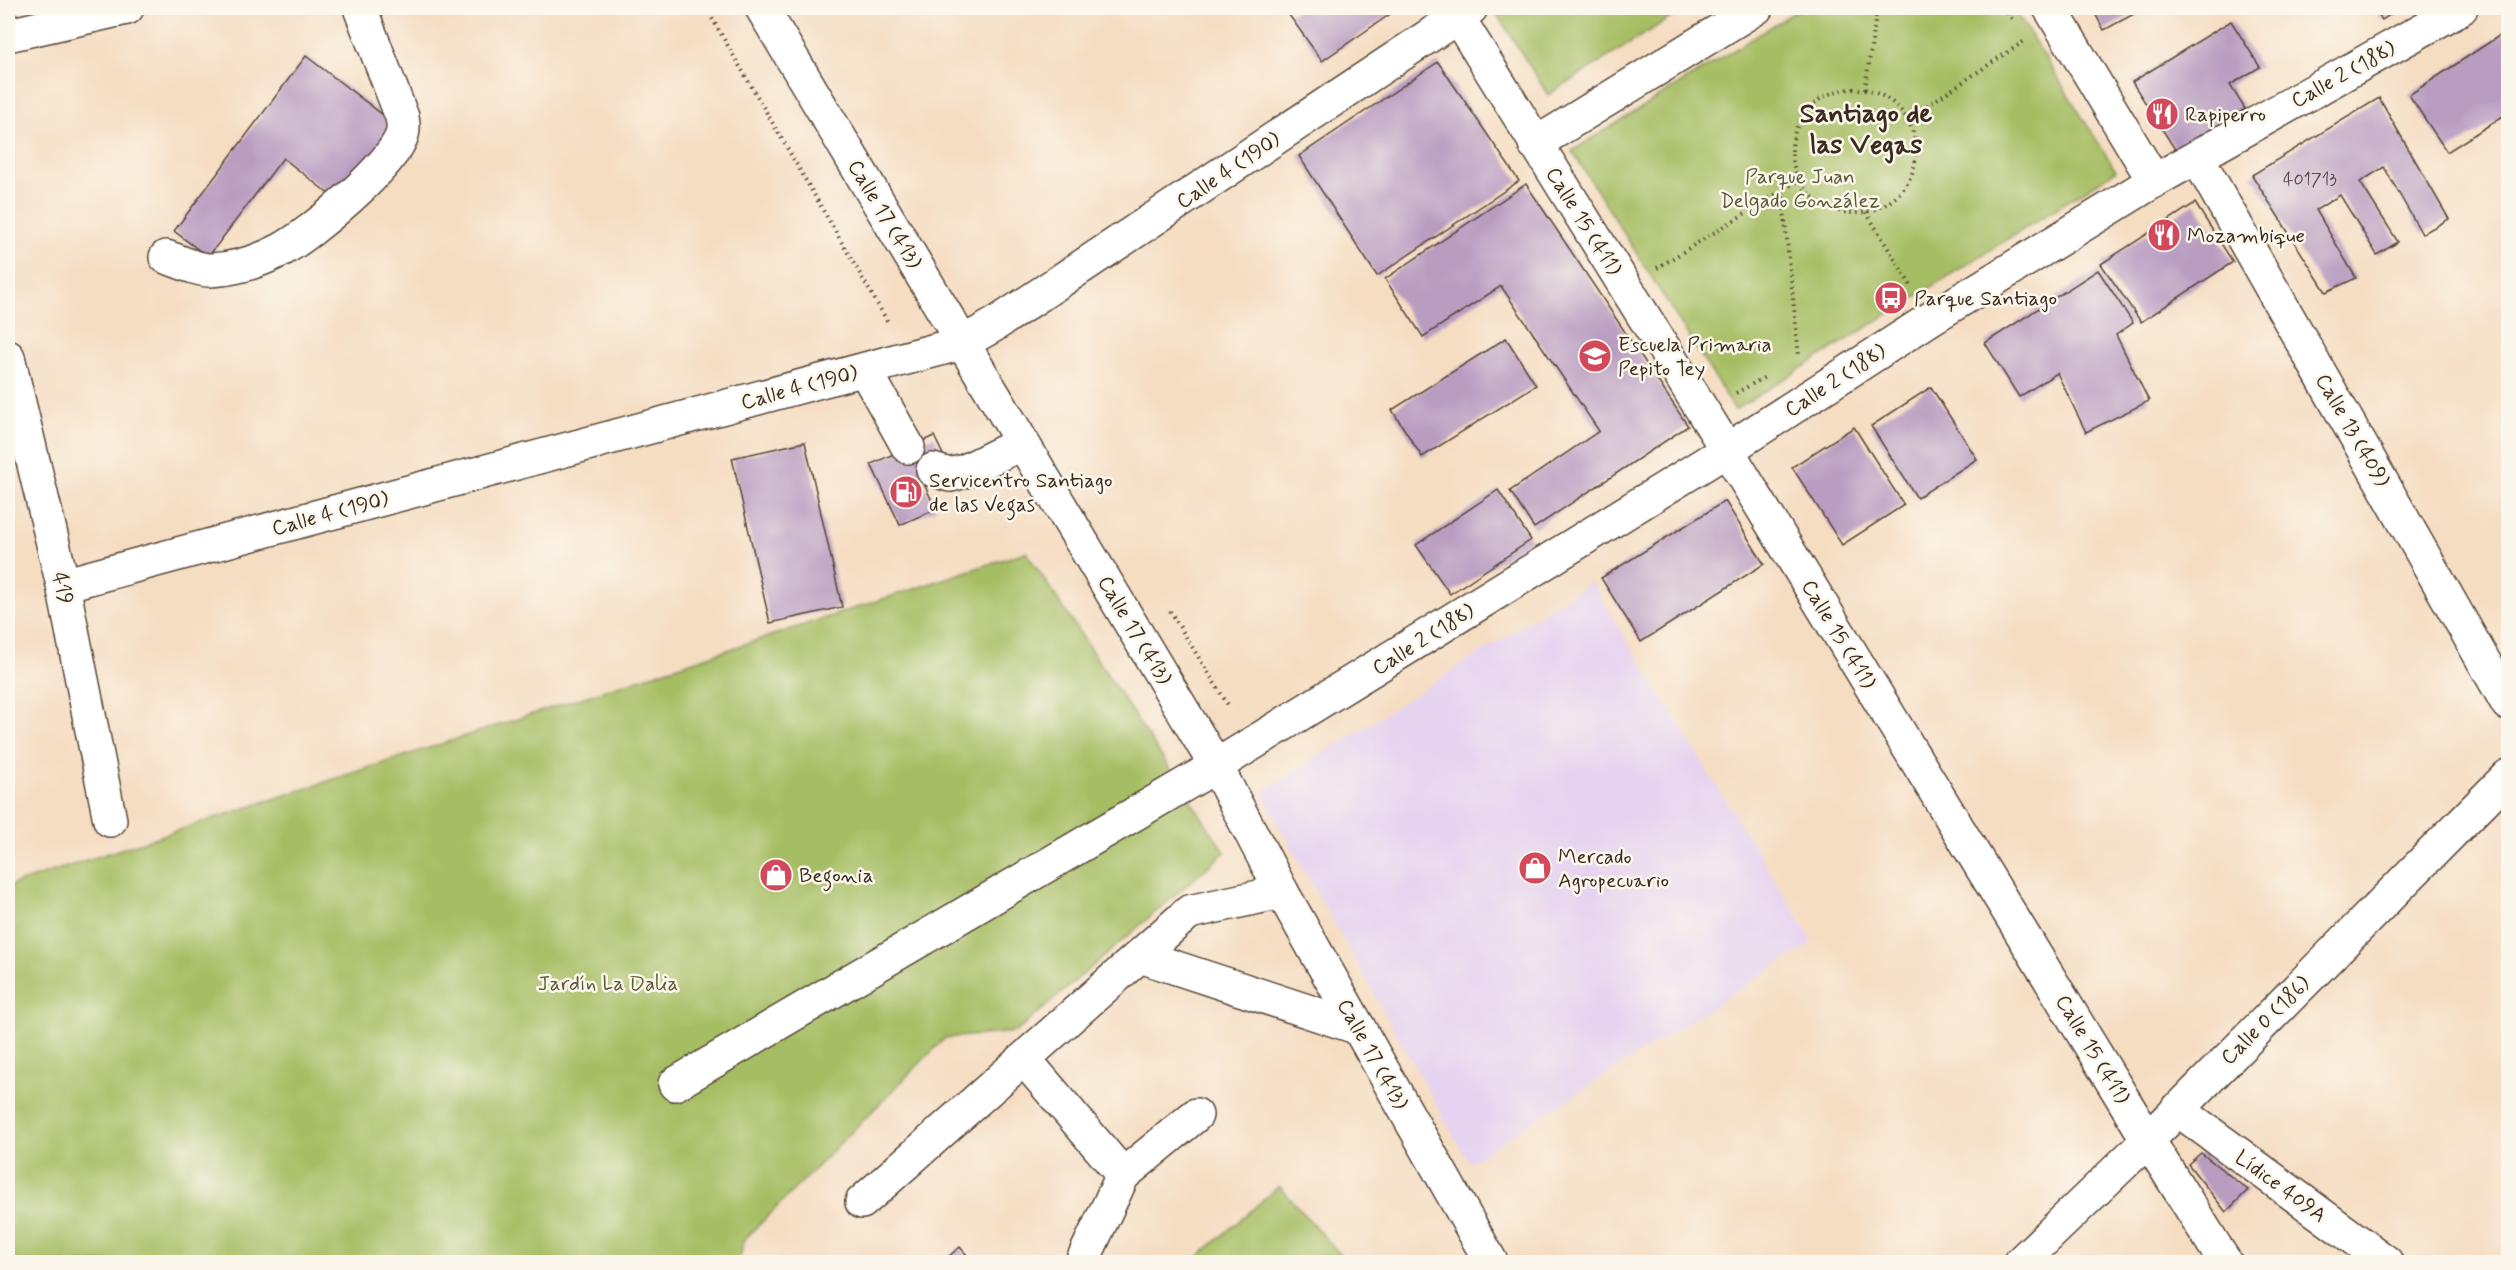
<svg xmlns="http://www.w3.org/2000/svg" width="2516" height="1270" viewBox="0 0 2516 1270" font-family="Mynerve,sans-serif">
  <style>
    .built { fill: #e6d3f0 }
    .green { fill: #a6be64; stroke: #707441; stroke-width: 1.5 }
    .building { fill: #b99dc1 }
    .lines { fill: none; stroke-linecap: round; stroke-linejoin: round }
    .minor-casing { stroke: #574537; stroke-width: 36 }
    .major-casing { stroke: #574537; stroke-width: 36 }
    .path { stroke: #574537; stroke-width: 4; stroke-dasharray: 1.5 4.5; stroke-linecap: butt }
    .minor { stroke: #fff; stroke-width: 33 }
    .major { stroke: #fff; stroke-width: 33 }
    .labels { text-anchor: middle; stroke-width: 5; stroke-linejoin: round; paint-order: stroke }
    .number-label { font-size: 18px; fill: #5a4747 }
    .street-label { font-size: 21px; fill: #3b2a1e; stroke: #fbf7ec }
    .poi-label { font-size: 21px; fill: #3b2a1e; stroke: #fbf7ec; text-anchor: start }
    .park-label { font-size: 21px; fill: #5b5633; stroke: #fbf7ec }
    .district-label { font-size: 27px; font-weight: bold; fill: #3b2a1e; stroke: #fbf7ec }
  </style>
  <rect width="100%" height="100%" fill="#fbf7ec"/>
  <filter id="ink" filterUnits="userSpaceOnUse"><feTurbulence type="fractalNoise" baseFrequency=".0167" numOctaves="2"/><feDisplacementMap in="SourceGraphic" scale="12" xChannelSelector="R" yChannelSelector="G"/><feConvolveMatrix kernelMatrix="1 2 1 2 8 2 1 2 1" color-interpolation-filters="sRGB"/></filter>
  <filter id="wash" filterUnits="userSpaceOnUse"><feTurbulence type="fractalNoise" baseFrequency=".008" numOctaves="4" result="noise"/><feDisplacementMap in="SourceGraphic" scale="24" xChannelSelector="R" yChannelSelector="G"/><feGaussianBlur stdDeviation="1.35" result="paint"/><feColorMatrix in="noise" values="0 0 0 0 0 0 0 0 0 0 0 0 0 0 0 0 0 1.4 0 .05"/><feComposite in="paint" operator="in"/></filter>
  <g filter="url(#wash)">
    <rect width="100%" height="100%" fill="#f5ddc2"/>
    <path class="built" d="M1591 582 1813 942 1469 1163 1261 793Z"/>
    <path class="green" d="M1512 8H1686L1548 95 1498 16Z
      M1801 8H2014L2116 171 1735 410 1572 151Z
      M1026 552 1225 852 1016 1032 945 1038 744 1240 739 1262H8V886Z
      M1279 1186 1347 1262H1192Z"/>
    <g id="blocks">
      <path class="building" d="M1300 8H1399L1322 61 1289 15Z
        M2092 8H2145L2104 30Z
        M2374 8H2401L2382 20Z
        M2231 21 2260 67 2230 85 2245 109 2176 151 2132 82Z
        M2508 30V113L2447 152 2409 95Z
        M306 56 396 125 338 201 283 158 208 257 174 231Z
        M1438 62 1519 181 1377 276 1299 156Z
        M2379 98 2449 219 2422 234 2384 167 2360 182 2398 242 2377 255 2340 195 2316 210 2356 278 2326 292 2252 175Z
        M1526 184 1688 426 1534 528 1510 491 1599 431 1501 286 1423 337 1385 279Z
        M2195 203 2233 262 2141 322 2101 264Z
        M2098 270 2133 323 2116 335 2149 401 2086 432 2057 373 2019 397 1985 343Z
        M1506 338 1536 385 1422 457 1392 410Z
        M1931 387 1977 459 1917 498 1871 426Z
        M1854 427 1904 505 1842 545 1792 467Z
        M934 436 947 463 920 476 936 509 900 525 871 464Z
        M805 442 842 607 770 623 732 458Z
        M1498 490 1531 540 1450 594 1416 545Z
        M1725 501 1764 564 1641 642 1601 578Z
        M2201 1153 2248 1190 2226 1212 2188 1164Z
        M960 1247 973 1262H942Z"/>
    </g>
  </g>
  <g filter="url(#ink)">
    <use href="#blocks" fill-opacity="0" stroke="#574537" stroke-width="1.5"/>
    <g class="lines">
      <defs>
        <path id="minor" d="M1452 8 1727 450 2148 1140 2225 1262
          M2050 8 2154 181
          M8 35 127 8
          M1535 144 1756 8
          M2197 157 2508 704
          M166 257C179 261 197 270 210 270 234 269 260 261 281 250 310 235 393 165 402 135 404 129 403 122 402 117L360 8
          M8 357 63 585 110 820
          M865 370 908 447
          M933 470 950 475 965 471 1022 443
          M63 585 962 343 994 325 1471 8
          M1140 956 1359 1028
          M1024 1059 1123 1175
          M675 1084 1216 766
          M2177 1109 2386 1262
          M862 1202 1189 912 1282 892
          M1082 1262 1123 1175 1196 1115
          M2021 1262 2148 1140 2508 776"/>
        <path id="major" d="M762 8 1216 766 1282 892 1491 1262
          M1216 766 1727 450 1930 319 2154 181 2461 8"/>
      </defs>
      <use href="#minor" class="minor-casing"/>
      <use href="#major" class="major-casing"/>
      <path class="path" d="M706 8 889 324
        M2004 8 2014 22
        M1865 89 1877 8
        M1792 151a62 62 0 1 1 124 0a62 62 0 1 1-124 0Z
        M1907 119 2026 40
        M1782 191 1799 356
        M1866 212 1911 286
        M1657 268 1799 180
        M1736 393 1765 377
        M1170 611 1228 705"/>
      <use href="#minor" class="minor"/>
      <use href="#major" class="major"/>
    </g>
  </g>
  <defs>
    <symbol id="restaurant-disc" viewBox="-11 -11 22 22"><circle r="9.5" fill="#d1495b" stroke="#fbf7ec"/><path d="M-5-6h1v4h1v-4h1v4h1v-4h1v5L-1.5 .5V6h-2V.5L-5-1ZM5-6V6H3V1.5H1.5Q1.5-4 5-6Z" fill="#fff"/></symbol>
    <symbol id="bus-disc" viewBox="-11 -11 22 22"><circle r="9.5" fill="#d1495b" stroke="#fbf7ec"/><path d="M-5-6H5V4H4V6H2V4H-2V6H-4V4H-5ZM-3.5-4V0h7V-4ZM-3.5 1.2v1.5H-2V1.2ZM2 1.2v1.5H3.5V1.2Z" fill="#fff"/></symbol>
    <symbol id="school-disc" viewBox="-11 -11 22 22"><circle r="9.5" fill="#d1495b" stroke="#fbf7ec"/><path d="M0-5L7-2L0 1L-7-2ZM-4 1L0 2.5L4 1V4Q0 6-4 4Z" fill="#fff"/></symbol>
    <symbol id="fuel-disc" viewBox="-11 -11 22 22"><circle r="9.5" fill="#d1495b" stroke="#fbf7ec"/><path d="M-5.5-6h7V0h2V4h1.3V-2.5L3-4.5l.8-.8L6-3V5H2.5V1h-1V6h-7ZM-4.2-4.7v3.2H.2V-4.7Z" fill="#fff"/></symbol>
    <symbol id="shop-disc" viewBox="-11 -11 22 22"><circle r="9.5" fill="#d1495b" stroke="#fbf7ec"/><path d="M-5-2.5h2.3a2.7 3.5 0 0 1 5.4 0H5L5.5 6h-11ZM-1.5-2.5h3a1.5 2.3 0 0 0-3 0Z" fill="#fff"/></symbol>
  </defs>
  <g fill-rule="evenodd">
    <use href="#restaurant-disc" x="2143" y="95" width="38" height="38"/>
    <use href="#restaurant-disc" x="2145" y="216" width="38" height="38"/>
    <use href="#bus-disc" x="1872" y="279" width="38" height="38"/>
    <use href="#school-disc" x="1576" y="337" width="38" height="38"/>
    <use href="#fuel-disc" x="887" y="473" width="38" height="38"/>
    <use href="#shop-disc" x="1516" y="849" width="38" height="38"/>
    <use href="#shop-disc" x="757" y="856" width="38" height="38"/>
  </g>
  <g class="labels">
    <g class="number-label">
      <text x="2310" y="185">401713</text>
    </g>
    <g class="street-label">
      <text transform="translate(2343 74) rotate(-29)" y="7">Calle 2 (188)</text>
      <text transform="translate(1228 170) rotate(-34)" y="7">Calle 4 (190)</text>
      <text transform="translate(885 214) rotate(59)" y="7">Calle 17 (413)</text>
      <text transform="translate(1584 221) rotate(58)" y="7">Calle 15 (411)</text>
      <text transform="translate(1835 380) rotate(-33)" y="7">Calle 2 (188)</text>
      <text transform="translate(799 387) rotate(-15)" y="7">Calle 4 (190)</text>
      <text transform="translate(2353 430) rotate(60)" y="7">Calle 13 (409)</text>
      <text transform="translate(330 513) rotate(-15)" y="7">Calle 4 (190)</text>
      <text transform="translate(63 588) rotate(78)" y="7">419</text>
      <text transform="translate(1135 630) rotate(59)" y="7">Calle 17 (413)</text>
      <text transform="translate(1839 634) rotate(59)" y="7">Calle 15 (411)</text>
      <text transform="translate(1423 639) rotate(-32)" y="7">Calle 2 (188)</text>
      <text transform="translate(2265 1020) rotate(-45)" y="7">Calle 0 (186)</text>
      <text transform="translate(2093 1049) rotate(59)" y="7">Calle 15 (411)</text>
      <text transform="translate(1373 1054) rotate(61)" y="7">Calle 17 (413)</text>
      <text transform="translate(2281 1186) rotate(36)" y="7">Lídice 409A</text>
    </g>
    <g class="poi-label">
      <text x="2185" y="121">Rapiperro</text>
      <text x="2187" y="242">Mozambique</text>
      <text x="1914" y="305">Parque Santiago</text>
      <text x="1618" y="351">Escuela Primaria<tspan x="1618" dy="24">Pepito Tey</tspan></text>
      <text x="929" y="487">Servicentro Santiago<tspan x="929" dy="24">de las Vegas</tspan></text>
      <text x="1558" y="863">Mercado<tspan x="1558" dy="24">Agropecuario</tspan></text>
      <text x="799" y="882">Begonia</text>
    </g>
    <g class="park-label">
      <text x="1800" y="183">Parque Juan<tspan x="1800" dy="24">Delgado González</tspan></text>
      <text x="608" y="990">Jardín La Dalia</text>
    </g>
    <g class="district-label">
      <text x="1866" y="122">Santiago de<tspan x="1866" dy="31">las Vegas</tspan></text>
    </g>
  </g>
  <rect width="2516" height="1270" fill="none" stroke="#fbf7ec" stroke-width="30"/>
</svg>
